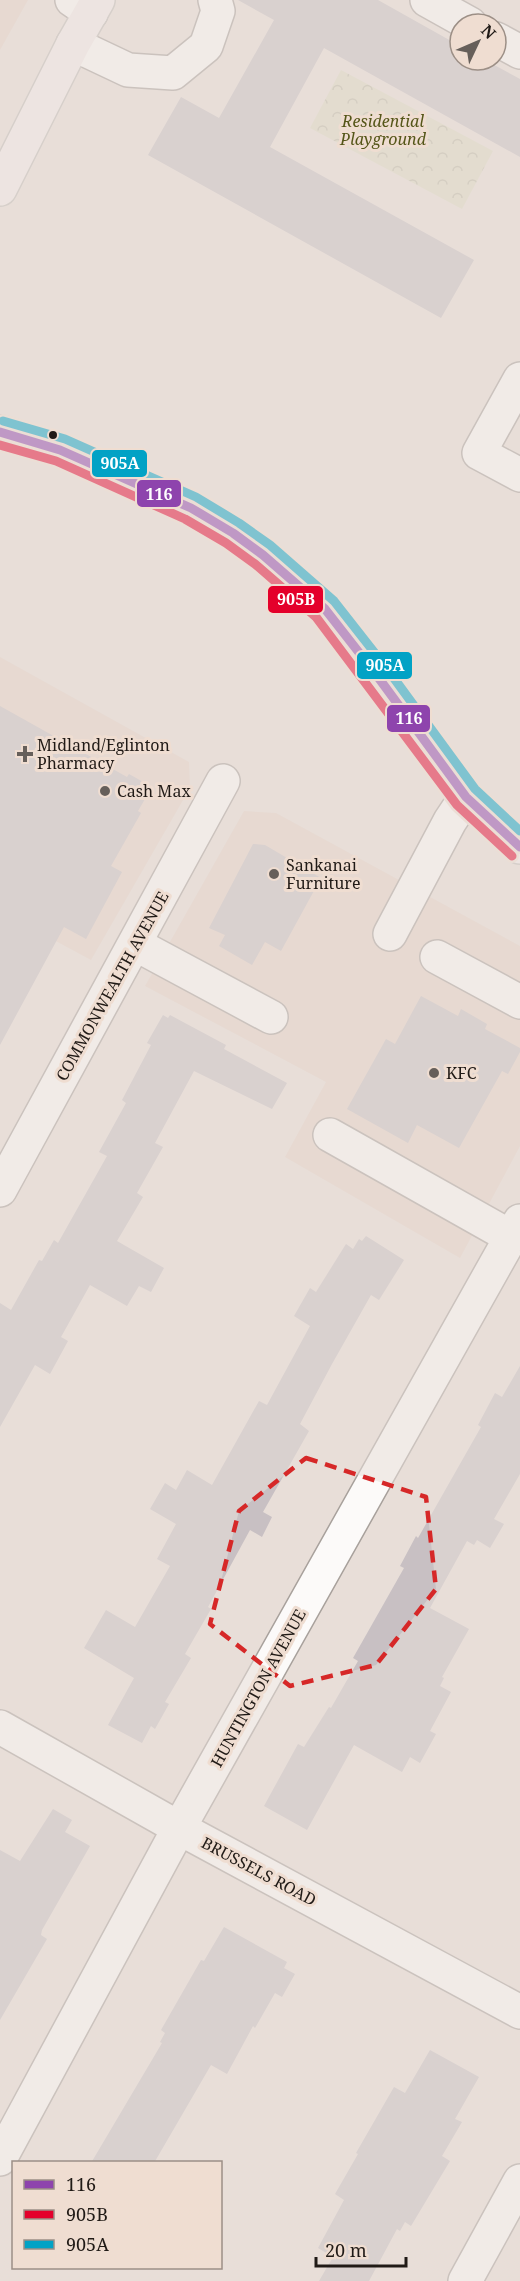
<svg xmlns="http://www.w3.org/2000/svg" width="520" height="2281" viewBox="0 0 520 2281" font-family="'Noto Serif',serif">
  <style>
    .built { fill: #e6d3c8 }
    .forest { fill: url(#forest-crowns) }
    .building { fill: #c8c0c3 }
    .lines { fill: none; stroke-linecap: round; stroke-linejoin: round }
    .minor-casing { stroke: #a8a19c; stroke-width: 36 }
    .major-casing { stroke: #c2bdb9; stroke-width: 36 }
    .minor { stroke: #fcfaf9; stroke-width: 33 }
    .major { stroke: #f4ecea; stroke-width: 33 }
    .bus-1-casing { stroke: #efddd1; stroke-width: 14 }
    .bus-2-casing { stroke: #efddd1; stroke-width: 14 }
    .bus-3-casing { stroke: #efddd1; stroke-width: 14 }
    .bus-1 { stroke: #8e44ad; stroke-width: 9 }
    .bus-2 { stroke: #e4002b; stroke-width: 9 }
    .bus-3 { stroke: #02a2c5; stroke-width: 9 }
    .marked { fill: none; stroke: #d62828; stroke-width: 4.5; stroke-dasharray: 12 8; stroke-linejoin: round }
    .bus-dot { fill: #201a16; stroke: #efddd1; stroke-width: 2 }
    .poi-dot { fill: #665f5a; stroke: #efddd1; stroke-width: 2 }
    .labels { text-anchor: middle; stroke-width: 6; stroke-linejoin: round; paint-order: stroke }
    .park-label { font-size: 16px; font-style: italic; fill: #555619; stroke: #efddd1 }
    .poi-label { font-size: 16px; fill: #201a16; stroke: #efddd1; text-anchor: start }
    .street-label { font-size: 16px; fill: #201a16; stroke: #efddd1 }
    .line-badge { stroke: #efddd1; stroke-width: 2 }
    .badge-label { font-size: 16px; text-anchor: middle; font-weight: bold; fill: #fff }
  </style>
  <defs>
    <pattern id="forest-crowns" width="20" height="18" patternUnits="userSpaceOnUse" patternTransform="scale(1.5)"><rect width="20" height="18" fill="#dedac3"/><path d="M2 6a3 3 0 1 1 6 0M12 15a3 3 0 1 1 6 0" fill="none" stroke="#bebaa7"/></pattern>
  </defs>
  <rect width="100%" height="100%" fill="#e8ded8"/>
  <path class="built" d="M0 0H28L0 50Z
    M0 657 189 762 190 788 91 960 0 911Z
    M244 811 276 813 520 946V1146L460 1258 285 1157 326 1082 145 986Z"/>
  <path class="forest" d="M341 70 493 151 462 209 310 128Z"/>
  <path class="building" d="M238 0H378L460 46V60H485L520 79V157L324 48 270 147 474 260 441 318 148 155 181 97 219 118 274 20Z
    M0 706 127 777 129 774 152 787 138 811 141 813 111 866 122 872 86 939 64 927 0 1045Z
    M253 844 265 845 321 878 281 951 265 942 252 965 219 946 225 935 209 928Z
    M421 996 458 1016 461 1009 487 1024 485 1029 520 1048V1052L508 1074 502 1071 459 1148 417 1125 408 1143 347 1109 386 1039 395 1044Z
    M163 1015 168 1018 170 1015 226 1045 224 1049 287 1083 272 1109 194 1071 155 1143 163 1147 137 1193 143 1197 117 1241 164 1268 151 1292 139 1286 127 1306 90 1285 61 1337 68 1341 50 1374 35 1365 0 1427V1303L11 1310 39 1260 42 1261 54 1240 58 1243 107 1156 99 1152 126 1103 122 1100 151 1045 147 1043Z
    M366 1236 404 1260 379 1300 371 1295 332 1364 300 1424 309 1431 263 1512 272 1517 262 1537 250 1530 208 1607 211 1609 185 1654 191 1658 165 1702 169 1704 155 1729 151 1726 142 1743 108 1725 134 1678 84 1648 106 1610 135 1627 170 1566 157 1559 176 1524 150 1509 165 1483 176 1490 187 1470 212 1485 259 1401 267 1405 310 1326 294 1316 310 1288 316 1292 346 1244 353 1249 359 1239 362 1241Z
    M520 1366V1474L494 1519 504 1524 490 1548 477 1540 474 1545 467 1541 430 1608 469 1629 442 1677 444 1678 440 1686 451 1692 430 1731 436 1734 420 1763 410 1757 402 1772 354 1745 307 1830 264 1806 298 1744 304 1747 329 1707 331 1708 358 1661 353 1658 404 1568 400 1566 416 1536 418 1538 481 1427 478 1425 495 1393 502 1397Z
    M53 1809 72 1820 65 1832 90 1846 42 1930 41 1935 47 1939 0 2020V1850L20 1861Z
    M224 1927 287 1962 284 1968 295 1974 282 1997 275 1993 255 2028 253 2026 227 2074 211 2065 154 2163H91L162 2043 160 2042 165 2033 161 2030 201 1960 204 1961Z
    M430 2050 479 2077 455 2119 462 2122 442 2156 450 2161 411 2226 405 2222 400 2231 397 2229 369 2281H319L333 2257 318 2248 344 2200 335 2194 358 2154 356 2153 394 2087 405 2093Z"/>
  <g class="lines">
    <defs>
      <path id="minor" d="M72 0 91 13
        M427 0 470 24
        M496 39 520 52
        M73 44 128 70 173 73 206 46 218 11 215 0
        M520 379 479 453 520 475
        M390 934 450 821 466 797
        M135 944 271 1017
        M437 957 520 1002
        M330 1135 511 1237
        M0 1190 223 781
        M0 1727 179 1828 520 2012
        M0 2159 179 1828 520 1221
        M465 2281 520 2181"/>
      <path id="major" d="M0 189 73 44 98 0
        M0 432 60 450 191 508 233 533 263 555 325 609 375 673 466 797 520 847"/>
    </defs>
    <use href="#minor" class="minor-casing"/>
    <use href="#major" class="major-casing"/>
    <use href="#minor" class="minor"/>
    <use href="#major" class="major"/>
    <defs>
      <path id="bus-1" d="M0 432 60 450 191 508 233 533 263 555 325 609 375 673 466 797 520 847"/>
      <path id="bus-2" d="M0 445 56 461 185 519 226 543 255 564 316 617 457 805 512 856"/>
      <path id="bus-3" d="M3 421 65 439 196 497 239 523 270 545 334 601 385 666 475 789 520 831"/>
    </defs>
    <use href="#bus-1" class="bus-1-casing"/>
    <use href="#bus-2" class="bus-2-casing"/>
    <use href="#bus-3" class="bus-3-casing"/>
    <use href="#bus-1" class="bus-1"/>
    <use href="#bus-2" class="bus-2"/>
    <use href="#bus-3" class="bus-3"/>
  </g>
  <path d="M0 0H520V2281H0ZM306 1458 426 1497 436 1589 376 1665 290 1686 210 1624 239 1511Z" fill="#e8ded8" fill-opacity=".55" fill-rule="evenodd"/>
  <path class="marked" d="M306 1458 426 1497 436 1589 376 1665 290 1686 210 1624 239 1511Z"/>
  <circle class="bus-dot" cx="53" cy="435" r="5"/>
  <g class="poi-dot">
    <path d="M22 745h6v6h6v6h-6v6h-6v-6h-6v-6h6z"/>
    <circle cx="105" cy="791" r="6"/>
    <circle cx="274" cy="874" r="6"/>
    <circle cx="434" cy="1073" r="6"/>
  </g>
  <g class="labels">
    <g class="park-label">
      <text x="383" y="127">Residential<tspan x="383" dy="18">Playground</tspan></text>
    </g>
    <g class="poi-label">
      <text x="37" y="751">Midland/Eglinton<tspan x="37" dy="18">Pharmacy</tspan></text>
      <text x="117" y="797">Cash Max</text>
      <text x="286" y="871">Sankanai<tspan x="286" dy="18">Furniture</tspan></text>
      <text x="446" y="1079">KFC</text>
    </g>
    <g class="street-label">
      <text transform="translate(112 986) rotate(-61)" y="6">COMMONWEALTH AVENUE</text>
      <text transform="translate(258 1688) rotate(-61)" y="6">HUNTINGTON AVENUE</text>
      <text transform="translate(259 1871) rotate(28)" y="6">BRUSSELS ROAD</text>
    </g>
  </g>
  <g class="line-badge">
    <rect x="91" y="449" width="57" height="29" rx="6" fill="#02a2c5"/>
    <rect x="136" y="479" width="46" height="29" rx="6" fill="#8e44ad"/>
    <rect x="267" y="585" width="57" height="29" rx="6" fill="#e4002b"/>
    <rect x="356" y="651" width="57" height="29" rx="6" fill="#02a2c5"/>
    <rect x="386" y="704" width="45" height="29" rx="6" fill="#8e44ad"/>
  </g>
  <g class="badge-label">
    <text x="120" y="469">905A</text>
    <text x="159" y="500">116</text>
    <text x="296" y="605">905B</text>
    <text x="385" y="671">905A</text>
    <text x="409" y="724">116</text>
  </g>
  <rect x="12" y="2161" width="210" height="108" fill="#efddd1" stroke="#9c8f86" stroke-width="1.5"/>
  <rect x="24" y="2180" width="30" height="9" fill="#8e44ad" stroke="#9c8f86" stroke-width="1.5"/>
  <text x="66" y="2191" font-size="18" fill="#201a16">116</text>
  <rect x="24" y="2210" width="30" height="9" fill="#e4002b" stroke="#9c8f86" stroke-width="1.5"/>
  <text x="66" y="2221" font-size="18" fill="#201a16">905B</text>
  <rect x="24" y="2240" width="30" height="9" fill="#02a2c5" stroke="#9c8f86" stroke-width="1.5"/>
  <text x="66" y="2251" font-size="18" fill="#201a16">905A</text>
  <g transform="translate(478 42) rotate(46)"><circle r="28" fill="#efddd1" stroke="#9c8f86" stroke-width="1.5"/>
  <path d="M0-4.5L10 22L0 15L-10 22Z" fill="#665f5a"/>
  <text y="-9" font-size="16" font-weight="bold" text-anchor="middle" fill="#201a16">N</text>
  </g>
  <path d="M316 2257v9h90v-9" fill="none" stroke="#201a16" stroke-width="3"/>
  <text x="325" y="2257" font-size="18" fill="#201a16" stroke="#efddd1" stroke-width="4.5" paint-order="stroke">20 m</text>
</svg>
